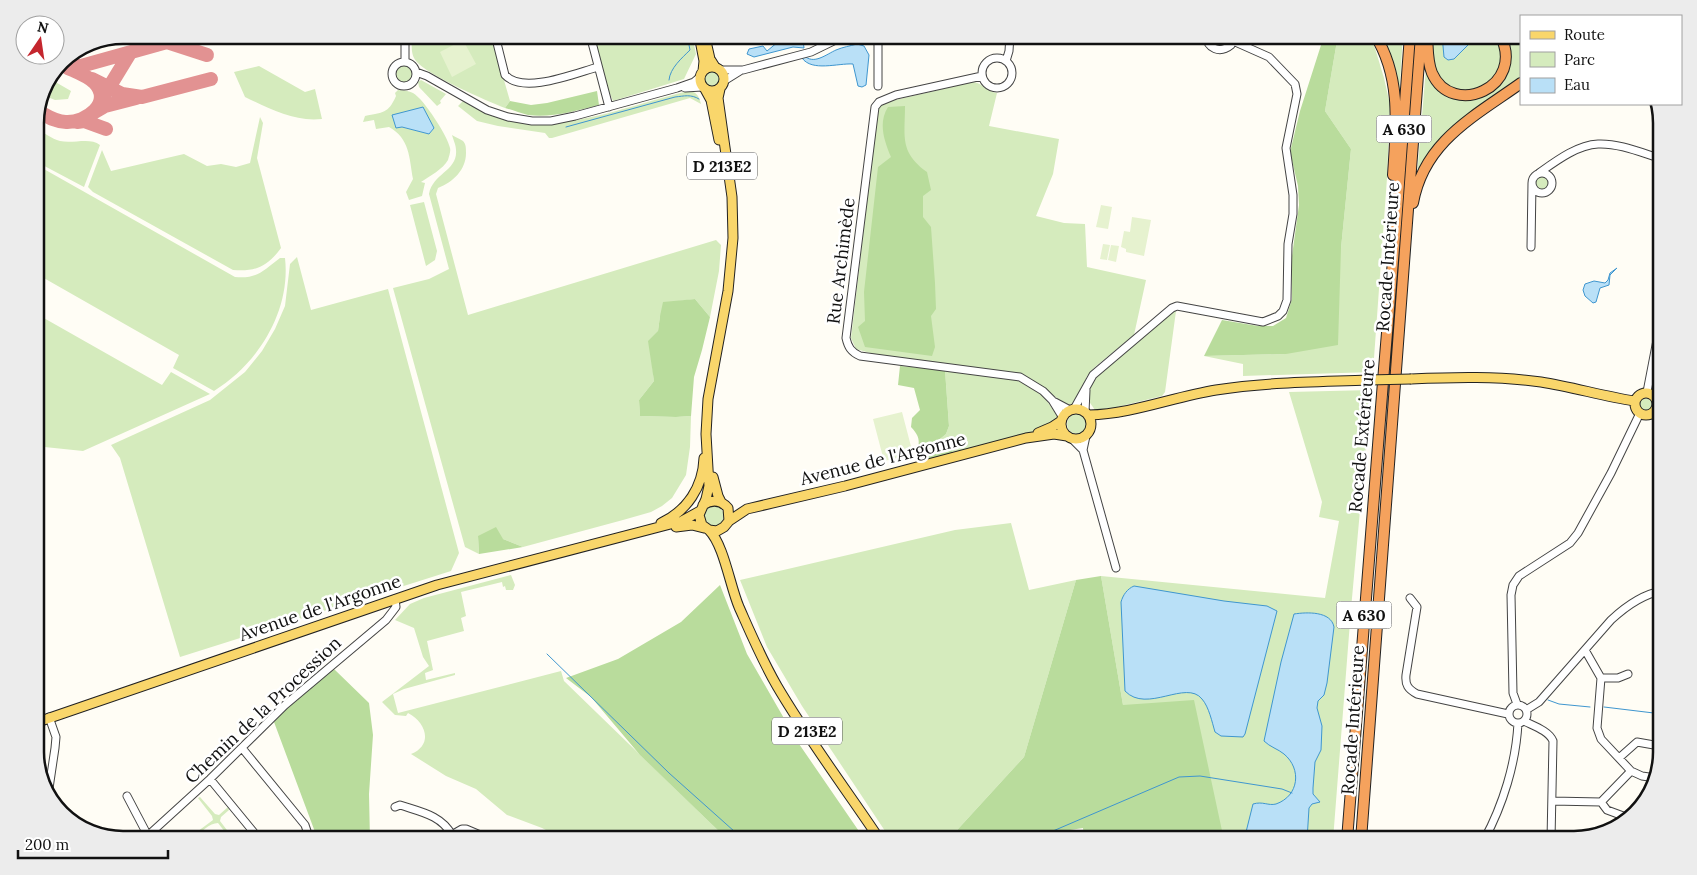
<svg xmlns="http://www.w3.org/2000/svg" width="1697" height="875" viewBox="0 0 1697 875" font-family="Lora,serif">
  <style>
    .green { fill: #d5ebbd; fill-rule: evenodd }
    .forest { fill: #b9dc9c }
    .pitch { fill: #e6f2cf }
    .water { fill: #b9e0f7; stroke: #3f96cf }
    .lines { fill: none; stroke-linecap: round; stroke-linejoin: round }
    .stream { stroke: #3f96cf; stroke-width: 1 }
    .taxiway { stroke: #e29292; stroke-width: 14 }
    .minor-casing { stroke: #444; stroke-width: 9 }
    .major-casing { stroke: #222; stroke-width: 11 }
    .highway-casing { stroke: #222; stroke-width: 12 }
    .minor { stroke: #fff; stroke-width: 7 }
    .major { stroke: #f9d66b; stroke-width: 9 }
    .highway { stroke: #f5a25d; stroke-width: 10 }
    .major-bridge-casing { stroke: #222; stroke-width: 11; stroke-linecap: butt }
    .major-bridge { stroke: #f9d66b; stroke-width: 9 }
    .labels { text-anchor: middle; stroke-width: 5; stroke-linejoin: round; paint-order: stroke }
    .shield { fill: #fff; stroke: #585858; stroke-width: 1 }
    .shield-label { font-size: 16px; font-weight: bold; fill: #111 }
    .street-label { font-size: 18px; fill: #111; stroke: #fff }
    .rim { fill: none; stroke: #111; stroke-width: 2.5 }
  </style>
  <rect width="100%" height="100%" fill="#fffdf5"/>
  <path class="green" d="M412 35H491L510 101 505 108C487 101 427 75 416 61 410 54 412 43 412 35Z
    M593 35H692L696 54 684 79 613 101 608 89Z
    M1209 35H1229L1228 40 1223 45 1217 46 1212 42Z
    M1338 35H1368L1374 45 1384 78 1390 105 1387 178 1373 372 1243 376V364L1204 356 1286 354 1341 248 1351 149 1325 111Z
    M1379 35H1403L1399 97Z
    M1431 35H1496C1498 43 1503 54 1502 62 1497 93 1452 101 1436 73 1430 62 1431 47 1431 35Z
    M1504 35H1521V80L1462 122 1417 176 1426 68 1462 99C1499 98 1521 71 1504 35Z
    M395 74a9 9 0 1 1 18 0a9 9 0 1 1-18 0Z
    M259 66 305 92 315 89 322 119C294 122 270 109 245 97L234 72Z
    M704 79a8 8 0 1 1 16 0a8 8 0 1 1-16 0Z
    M52 80 71 91 68 99 55 100 45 96Z
    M421 80 446 94 440 101 441 103 437 106 419 87 418 82Z
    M973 82C983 83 987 92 997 93L989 126 1059 139 1053 174 1036 216 1064 223 1085 224 1087 267 1146 280 1134 335 1095 367 1087 376 1079 395 1072 404H1065L1031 379 1012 372 881 356 856 349 851 338 878 108 883 103 891 101Z
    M398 90C404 90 409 91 413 93 424 99 448 137 450 148 451 151 449 156 448 160 443 169 430 176 421 182L425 183 422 196 409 200 406 192 413 179C409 157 410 139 389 127L376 129 374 120 363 122 365 116C383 112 388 114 396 96L395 93ZM402 127 434 128 429 134Z
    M689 91C697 92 699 96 701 104L690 98 552 138H549L545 133 498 126 477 121 458 106 463 101C473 106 483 112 494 116 556 138 627 105 689 91Z
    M260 117 263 123 257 158 281 248C268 266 256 272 233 270L93 192 88 187 102 150 111 171 184 154 207 166 221 164 236 167 250 163Z
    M35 128C43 132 52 139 60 141 73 144 90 137 100 145L84 187 35 161Z
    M452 135C455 137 460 139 463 141 466 144 466 148 466 153 466 170 453 182 438 188L436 194 468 315 716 240 721 245 719 271 710 317 695 299 679 301 660 316 658 331 652 362 654 381 639 400 640 416 676 417 691 416 690 447 686 475 672 498 662 506 651 512 623 520 523 547 503 539 478 536 479 554 465 547 393 288 429 279 449 269 429 194C433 173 458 171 456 150 456 145 453 139 452 135Z
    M35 164 235 277C257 279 263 271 280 258H285C291 311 258 364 214 391L173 368 179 355 35 273Z
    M1535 183a7 7 0 1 1 14 0a7 7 0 1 1-14 0Z
    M424 202 437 251 435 260 426 266 410 205Z
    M297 257 311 310 388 289 459 553 451 571 180 657 120 458 111 445 210 400 245 372 262 351 275 329 285 306 290 264Z
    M1173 311H1176L1165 392 1162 396 1113 408 1095 410 1088 400 1092 380Z
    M35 313 162 385 171 372 210 394 83 451 35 446Z
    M945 370 1017 380 1043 395 1058 417 1055 423 1038 431 953 454 942 449 940 439 946 434 949 426Z
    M1371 390 1351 609 1333 840H1224L1225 837 1123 705 1101 576 1325 598 1339 521 1319 517 1322 502 1289 392Z
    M1640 404a6 6 0 1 1 12 0a6 6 0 1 1-12 0Z
    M1067 424a10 10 0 1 1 20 0a10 10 0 1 1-20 0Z
    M704 516a10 10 0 1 1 20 0a10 10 0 1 1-20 0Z
    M1011 523 1029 590 1076 580 1024 757 948 840H891L802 706 767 647 740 580 955 530Z
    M511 575 515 585 513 590H506L505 586 503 587 502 582 461 592 466 616 461 618 464 631 427 641 433 670 425 673 426 680 455 673V675L404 689 393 694 398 713 561 671 564 681 728 840H565L542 828 507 815 476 789 446 776 411 754C433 745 427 723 408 713L406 716 395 715 382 702 429 666 423 657 414 628 395 620 410 604 424 598Z
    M200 797 215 814 219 815 228 807 229 810 221 817 220 821 230 834 225 832 218 823C210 823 199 832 197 840H186L213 820 212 816 198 798Z"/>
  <path class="forest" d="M1315 35H1338L1325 111 1351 149 1341 248 1338 345 1286 354 1204 356 1222 320 1258 326H1273L1286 318 1292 299V256L1299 205 1298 186 1290 152 1300 111 1322 42Z
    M597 91 599 105C576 111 551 118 528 115 520 113 513 110 505 108L510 101 531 105 547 103Z
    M905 106C905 136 899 152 927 172L931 190 923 196V217L931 227 935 283 936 309 931 316 935 347 932 356 865 347 858 327 865 321 864 292 878 167 891 157C884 140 878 123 888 107Z
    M695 299 710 317 702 350 694 377 691 416 676 417 640 416 639 400 654 381 648 341 658 331 660 316 663 302Z
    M900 366 945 370 949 426 946 434 940 439 942 449 951 447 953 454 917 464C914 446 926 443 911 427L912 418 920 410 914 388 898 385Z
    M496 527 503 539 523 547 479 554 478 536Z
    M1101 576 1123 705 1194 700 1224 840H1084L1083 828 1025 837 1024 840H948L1024 757 1076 580Z
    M720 585 747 654 797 741 865 840H728L640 755 591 697 566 678 618 659 681 622Z
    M334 669 369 703 373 735 369 794 370 840H318L274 722 283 712Z"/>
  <path class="pitch" d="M463 40 476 64 452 77 440 52Z
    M1101 205 1112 207 1108 229 1096 227Z
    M1132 217 1151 220 1144 256 1126 252V249L1121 247 1124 231 1130 232Z
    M1103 244 1110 245 1107 260 1100 259Z
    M1111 245 1119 246 1116 262 1108 260Z
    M902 412 913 454 884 461 873 419Z"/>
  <path class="water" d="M1442 35H1469L1472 41 1454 59 1448 60 1444 57Z
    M784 37H800L803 40 804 48 793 47 754 57 747 54 749 49 763 46 767 51Z
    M857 44 864 46 869 55 866 85 862 87 858 86 853 64C838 63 812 72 802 58L806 57C815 64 827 54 836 50 843 47 850 46 857 44Z
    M423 107 434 128 429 134 402 127 396 128 392 115Z
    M1617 268 1610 275 1609 285 1600 288 1596 302 1593 303 1585 296 1583 290 1585 284 1594 281 1605 283 1608 280 1610 273Z
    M1134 586 1224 601 1267 606 1277 611 1245 734 1243 737 1221 736 1215 732C1212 722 1209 707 1202 699 1186 679 1147 714 1125 691L1121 602C1123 595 1127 589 1134 586Z
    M1294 614C1307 612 1331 611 1334 627L1327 683 1324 695 1318 701 1317 708 1322 726 1321 750 1315 762 1313 788V794L1320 802 1312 804 1309 808 1307 840H1244L1253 804C1263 801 1268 806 1276 804 1299 796 1302 769 1284 754 1278 749 1270 747 1264 741L1281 662Z"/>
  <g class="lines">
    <path class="stream" d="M669 80C670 68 682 58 690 50L687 35
      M566 127 675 97C684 96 691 94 699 99
      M547 654 669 773 744 840
      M1548 700 1559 704 1590 707
      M1604 707 1662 714
      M1032 840 1179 777 1200 776 1282 789 1292 793"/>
    <path class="taxiway" d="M65 66H81L167 42 207 55
      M92 79 122 94 142 97 211 79
      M105 94 130 53
      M38 111C47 116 55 122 66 122 86 123 113 103 95 83 88 76 77 72 68 68
      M93 113 105 106 136 98
      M77 122 84 121 106 129"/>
    <defs>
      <path id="minor" d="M495 35 505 75C523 95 576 73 598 67
        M590 35 609 107
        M875 35 878 45V86
        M1206 35C1207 49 1220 54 1231 45L1234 35
        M982 73a15 15 0 1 1 30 0a15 15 0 1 1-30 0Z
        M1006 61 1009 51 1010 35
        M405 62V35
        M392 74a12 12 0 1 1 24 0a12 12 0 1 1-24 0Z
        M720 70H743L811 52 846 35
        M416 72 427 76 487 110 508 117 532 121H551L575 116 677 88 694 82 700 77
        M982 76 896 95 879 102 875 107 846 338C848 347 851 352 860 356L1020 377 1043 391 1052 400 1063 418
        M724 81 740 71
        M685 88 702 87
        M1539 173C1556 161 1577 145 1598 144 1619 143 1642 153 1662 159
        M1532 183a10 10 0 1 1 20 0a10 10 0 1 1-20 0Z
        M1531 247 1532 183
        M1647 392 1662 314
        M1055 402 1070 410
        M1074 409 1093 375 1172 308 1177 306 1263 322 1278 316 1283 311 1287 300 1288 244 1293 214V195L1286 148 1297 94 1295 84 1269 57 1233 41
        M1085 412 1086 390
        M1086 436 1083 450 1116 568
        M1072 439 1083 450
        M1657 592 1662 564
        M1410 598 1417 607 1406 675C1405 685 1408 689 1417 694L1508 714
        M1585 650 1601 678 1597 728 1601 739 1631 771 1642 776 1656 778
        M1601 678H1618L1628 674
        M1517 704 1513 693 1511 595 1513 585 1519 576 1570 543 1578 533 1611 473 1640 413
        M1509 714a9 9 0 1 1 18 0a9 9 0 1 1-18 0Z
        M1526 710 1539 702 1611 620C1625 607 1643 594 1662 591
        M1524 721C1534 726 1549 731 1553 741L1551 840
        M242 748 305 825 310 840
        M1619 758 1637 742 1654 745 1659 749
        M210 779 256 835 257 840
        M48 795 55 748 56 737 49 717
        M127 796 148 836
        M1552 801 1601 802 1631 771
        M1601 802 1607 810 1626 817
        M395 807 400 805C421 812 441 815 452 835
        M143 840 210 779 285 705 386 620 396 607 395 599
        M226 840 227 835
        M443 840 462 829H466L492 840
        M1484 840C1503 805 1516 763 1518 723"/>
      <path id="major" d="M699 35 704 61 703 71
        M705 37 710 59 715 67
        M700 79a12 12 0 1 1 24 0a12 12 0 1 1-24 0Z
        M705 89 711 100 719 140
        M720 89 718 98 732 197 733 238 728 291 708 399 706 434 709 486 706 499 699 515 702 525 709 530 717 531 724 527 729 521 747 509 845 486 1026 438 1054 434 1067 436
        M1411 379C1455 377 1498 376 1541 382 1572 387 1603 396 1634 401
        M1635 404a11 11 0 1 1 22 0a11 11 0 1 1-22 0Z
        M1061 424a15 15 0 1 1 30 0a15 15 0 1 1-30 0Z
        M1089 415C1132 414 1173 397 1216 390 1266 382 1317 382 1368 380
        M1038 433 1052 427 1061 421
        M713 477 718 496 721 502
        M703 505C712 499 721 500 728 508L729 521
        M661 523C687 511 703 487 704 458
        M676 527 692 525 704 528
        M709 530C724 545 730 586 739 607 751 634 762 660 777 686 808 739 846 789 880 840
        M35 723 437 585 682 521 700 511"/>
      <path id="highway" d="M1375 35C1402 78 1396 128 1393 175
        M1427 35C1428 48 1427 61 1432 73 1452 119 1527 87 1500 35
        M1413 203C1424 141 1475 116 1521 83
        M1347 840 1384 369 1396 224 1410 35
        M1361 840 1421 35"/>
    </defs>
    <use href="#minor" class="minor-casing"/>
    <use href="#major" class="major-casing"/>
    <use href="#highway" class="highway-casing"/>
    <use href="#minor" class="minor"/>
    <use href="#major" class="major"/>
    <use href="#highway" class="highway"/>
    <defs>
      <path id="major-bridge" d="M1368 380 1411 379"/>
    </defs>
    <use href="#major-bridge" class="major-bridge-casing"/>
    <use href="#major-bridge" class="major-bridge"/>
  </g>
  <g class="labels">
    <g class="shield">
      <rect x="1376.5" y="115.5" width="55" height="27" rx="4"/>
      <rect x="687" y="152.5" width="70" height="27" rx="4"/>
      <rect x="1336.5" y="601.5" width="55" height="27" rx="4"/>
      <rect x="772" y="717.5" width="70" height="27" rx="4"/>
    </g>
    <g class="shield-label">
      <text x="1404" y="135">A 630</text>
      <text x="722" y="172">D 213E2</text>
      <text x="1364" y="621">A 630</text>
      <text x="807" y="737">D 213E2</text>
    </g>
    <g class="street-label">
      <text transform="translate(1388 257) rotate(-86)" y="6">Rocade Intérieure</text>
      <text transform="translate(841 261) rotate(-83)" y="6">Rue Archimède</text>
      <text transform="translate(1362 436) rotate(-85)" y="6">Rocade Extérieure</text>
      <text transform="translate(883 459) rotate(-14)" y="6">Avenue de l'Argonne</text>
      <text transform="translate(320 608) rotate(-19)" y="6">Avenue de l'Argonne</text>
      <text transform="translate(263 710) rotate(-43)" y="6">Chemin de la Procession</text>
      <text transform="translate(1353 720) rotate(-86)" y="6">Rocade Intérieure</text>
    </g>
  </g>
  <path d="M0 0H1697V875H0ZM123 44H1574A79 79 0 0 1 1653 123V752A79 79 0 0 1 1574 831H123A79 79 0 0 1 44 752V123A79 79 0 0 1 123 44Z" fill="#ececec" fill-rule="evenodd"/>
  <path class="rim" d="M123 44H1574A79 79 0 0 1 1653 123V752A79 79 0 0 1 1574 831H123A79 79 0 0 1 44 752V123A79 79 0 0 1 123 44Z"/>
  <rect x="1520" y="15" width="162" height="90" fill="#ffffff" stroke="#a0a0a0"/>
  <rect x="1530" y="31" width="25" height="8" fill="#f9d66b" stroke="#a0a0a0"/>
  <text x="1564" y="40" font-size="15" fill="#111111">Route</text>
  <rect x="1530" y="52" width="25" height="15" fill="#d5ebbd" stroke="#a0a0a0"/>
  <text x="1564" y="65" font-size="15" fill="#111111">Parc</text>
  <rect x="1530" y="78" width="25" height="15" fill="#b9e0f7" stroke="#a0a0a0"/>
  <text x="1564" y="90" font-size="15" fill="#111111">Eau</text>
  <g transform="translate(40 40) rotate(13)"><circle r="24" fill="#ffffff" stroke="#a0a0a0"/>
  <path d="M0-4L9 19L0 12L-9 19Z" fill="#c4262e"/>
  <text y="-8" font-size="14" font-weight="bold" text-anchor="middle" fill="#111111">N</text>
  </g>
  <path d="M18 850v8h150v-8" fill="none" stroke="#111111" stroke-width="2.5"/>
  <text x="25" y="850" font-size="15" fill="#111111" stroke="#ffffff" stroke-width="4" paint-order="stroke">200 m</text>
</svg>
